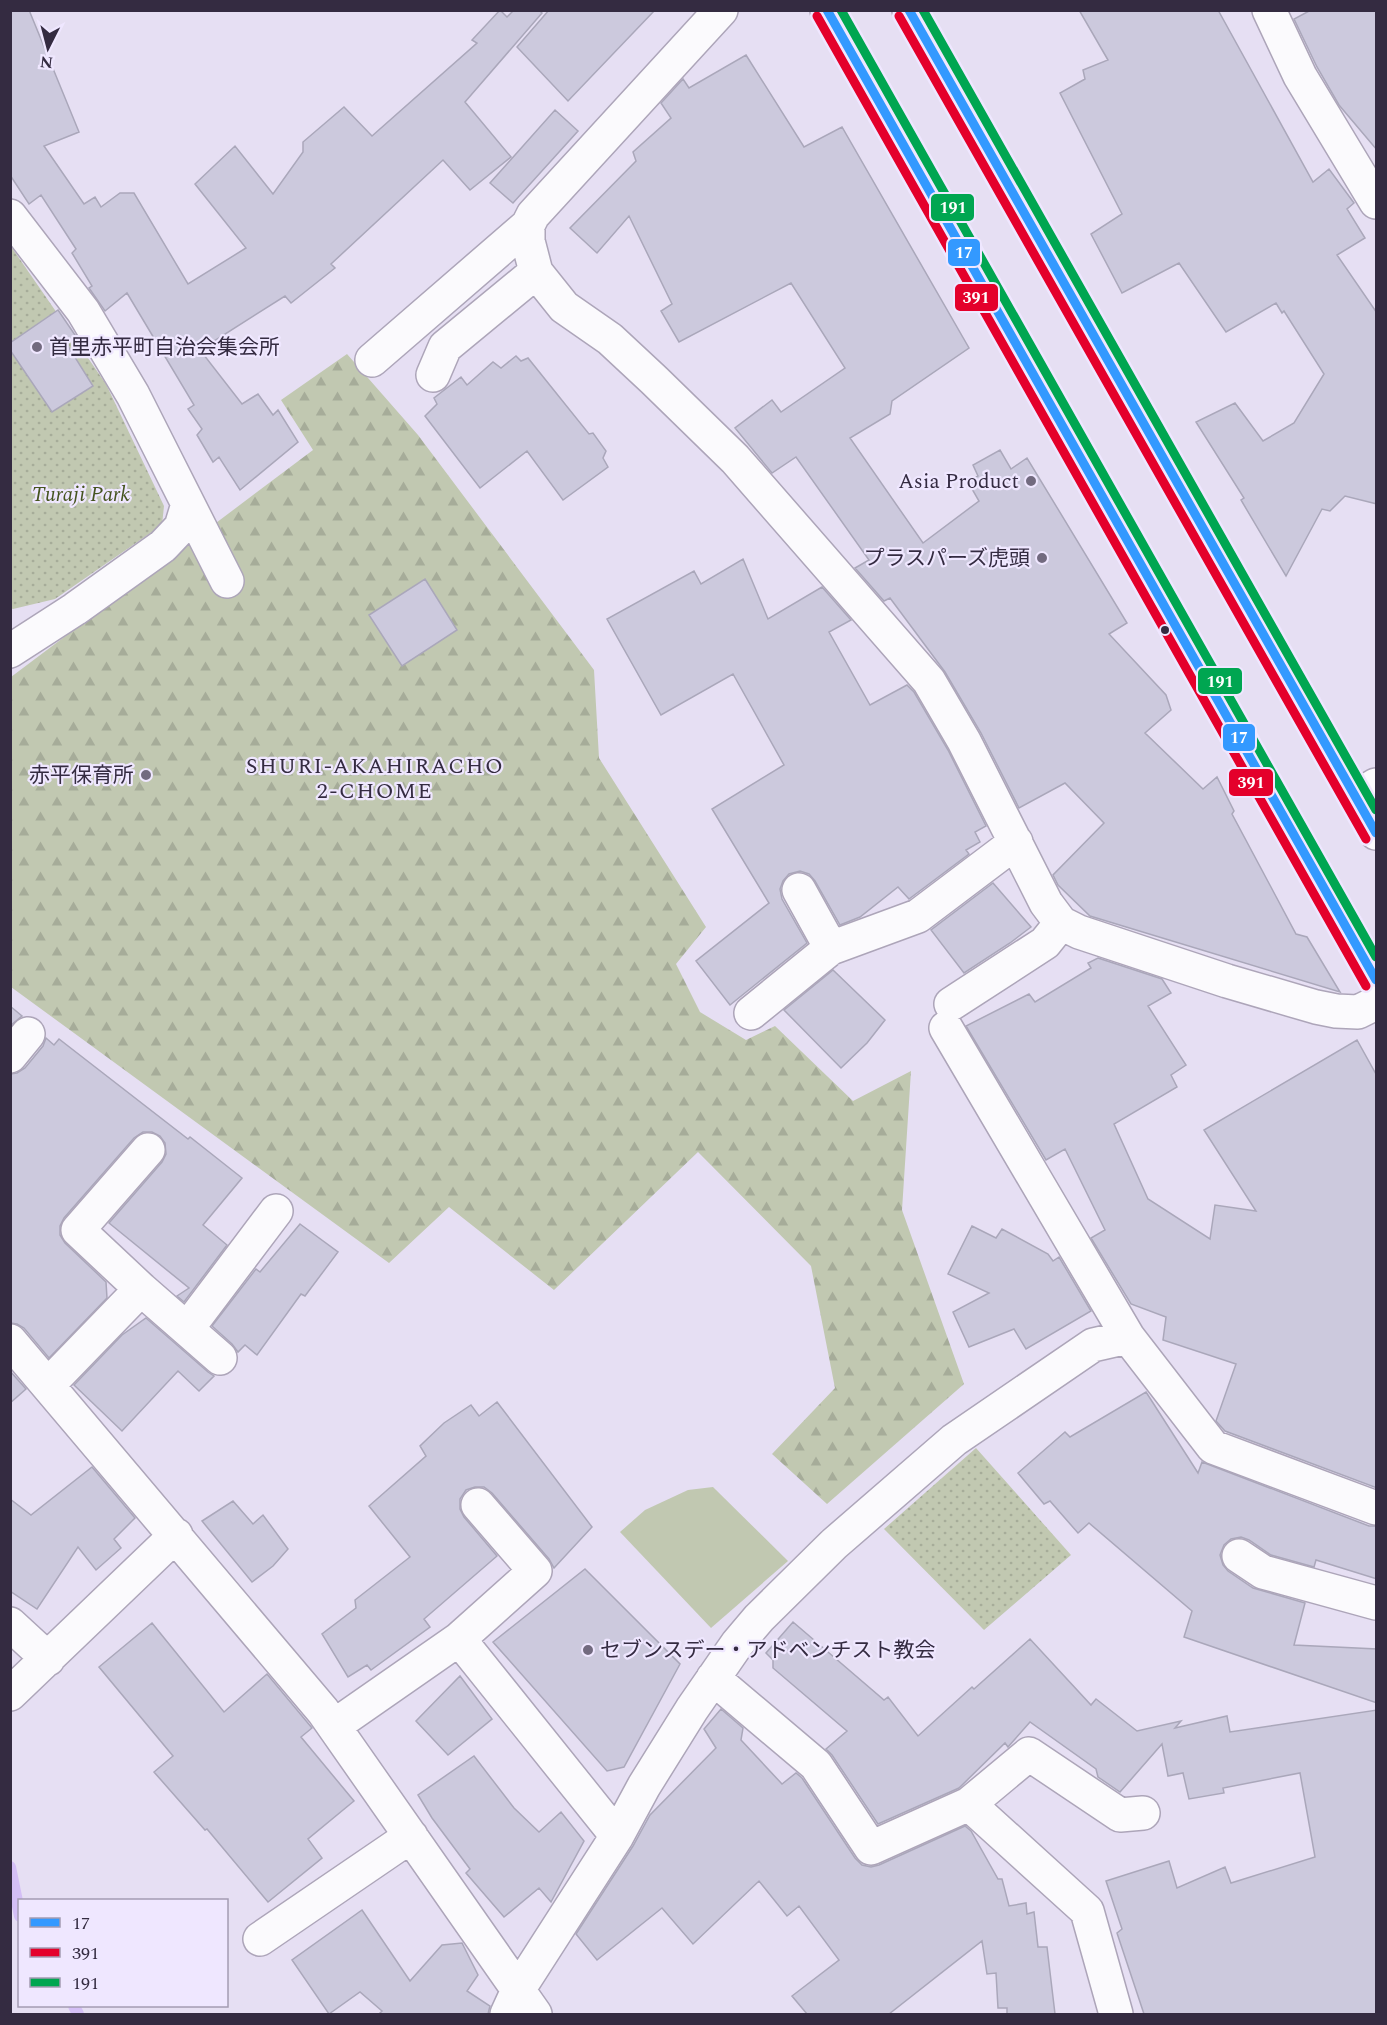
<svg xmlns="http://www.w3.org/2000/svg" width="1387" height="2025" viewBox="0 0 1387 2025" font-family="Spectral,'Noto Sans JP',serif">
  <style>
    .grass { fill: #c1c8b1 }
    .forest { fill: url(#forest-firs) }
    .park { fill: url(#park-dots) }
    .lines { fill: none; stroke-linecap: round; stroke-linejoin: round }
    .stream { stroke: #d4bff6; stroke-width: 12 }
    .building { fill: #ccc9dd; stroke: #aaa7ba; stroke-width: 1.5 }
    .minor-casing { stroke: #ada5b9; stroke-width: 36 }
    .primary-casing { stroke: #ada5b9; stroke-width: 36 }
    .minor { stroke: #fbfafd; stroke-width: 33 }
    .primary { stroke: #fbfafd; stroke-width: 33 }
    .bus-1-casing { stroke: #efe7ff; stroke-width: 14 }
    .bus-2-casing { stroke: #efe7ff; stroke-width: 14 }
    .bus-3-casing { stroke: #efe7ff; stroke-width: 14 }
    .bus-1 { stroke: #39f; stroke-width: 9 }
    .bus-2 { stroke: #e4002b; stroke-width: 9 }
    .bus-3 { stroke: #00a651; stroke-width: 9 }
    .poi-dot { fill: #726a7f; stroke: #efe7ff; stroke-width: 2 }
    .bus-dot { fill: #342b41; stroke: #efe7ff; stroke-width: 2 }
    .labels { text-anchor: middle; stroke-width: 4.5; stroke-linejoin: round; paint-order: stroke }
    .poi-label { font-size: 21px; fill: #342b41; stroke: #efe7ff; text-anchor: end }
    .park-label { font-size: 21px; font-style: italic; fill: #45541f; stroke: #efe7ff }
    .neighbourhood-label { font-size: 22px; letter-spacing: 1.5px; fill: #342b41; stroke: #efe7ff }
    .line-badge { stroke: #efe7ff; stroke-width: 2 }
    .badge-label { font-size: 16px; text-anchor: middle; font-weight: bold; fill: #fff }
  </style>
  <defs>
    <pattern id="forest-firs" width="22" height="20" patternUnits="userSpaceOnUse" patternTransform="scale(1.5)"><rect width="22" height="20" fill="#c1c8b1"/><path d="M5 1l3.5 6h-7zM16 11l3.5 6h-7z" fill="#a6ac99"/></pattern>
    <pattern id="park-dots" width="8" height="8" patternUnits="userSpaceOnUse" patternTransform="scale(1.5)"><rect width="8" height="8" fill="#c1c8b1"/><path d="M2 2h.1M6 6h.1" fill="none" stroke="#a6ac99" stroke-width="1.8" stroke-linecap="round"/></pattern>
  </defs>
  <rect width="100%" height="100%" fill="#e6dff3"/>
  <path class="grass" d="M713 1487 788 1561 711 1628 620 1532 645 1510 688 1490Z"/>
  <path class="forest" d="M347 354 418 435 594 670 599 758 706 927 676 964 700 1012 746 1040 775 1026 853 1101 911 1071 902 1210 964 1384 827 1504 772 1454 835 1388 811 1266 698 1152 554 1290 449 1207 389 1263 11 987V677L313 450 281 400Z"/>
  <path class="park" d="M10 245 106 384 164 506 162 525 55 599 13 609 10 608Z
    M976 1448 1071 1555 984 1630 884 1529Z"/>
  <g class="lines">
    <path class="stream" d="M10 1867 20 1916
      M74 2006 78 2014"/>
  </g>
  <path class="building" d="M10 10H29L79 132 44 146 84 204 95 197 101 207 120 193H134L188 284 246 248 195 184 235 146 273 194 303 152V142L344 107 372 136 477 43 472 40 500 10 507 17 514 10H539L542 13 465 102 511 157 470 190 443 160 331 264 335 268 291 303 285 296 200 350 242 404 258 394 273 415 278 410 298 442 240 490 219 457 213 462 197 435 202 429 188 409 194 405 127 293 105 311 89 288 92 286 72 253 76 249 41 195 29 204 10 175Z
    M549 10H655L568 101 517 47Z
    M1079 10H1218L1313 182 1329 169 1354 203 1347 209 1365 238 1337 255 1377 313V504L1345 496 1330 511 1322 509 1286 576 1241 500 1244 498 1196 422 1235 403 1263 441 1294 423 1324 374 1284 311 1282 313 1276 303 1226 332 1179 263 1122 293 1091 234 1122 214 1060 93 1085 79 1083 70 1108 60Z
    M1311 10H1377V150L1339 105 1317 67 1294 19Z
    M746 55 804 147 842 127 969 348 892 401 890 414 850 438 923 543 979 501 968 482 978 476 973 465 1000 450 1011 469 1027 458 1127 623 1109 634 1166 695 1171 710 1145 733 1203 789 1217 777 1234 811 1232 814 1296 934 1307 937 1340 992 1090 916 1058 885 1053 875 1104 823 1065 783 1019 808 981 733 945 672 890 598 884 601 855 568 869 560 796 457 772 473 735 428 772 400 781 412 845 368 791 283 679 342 661 311 672 304 629 216 597 253 570 228 636 161 633 152 671 118 661 103 683 79 689 88Z
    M555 110 578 131 513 203 490 183Z
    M58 310 75 335 66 343 93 386 52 412 10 350V343Z
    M516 356 521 361 528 358 589 434 593 433 606 451 603 458 608 467 563 500 527 451 480 488 425 416 437 404 434 398 461 377 467 385 493 362 501 368Z
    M743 559 768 619 822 587 851 620 829 632 870 705 907 685 914 692 948 750 986 826 975 832 980 842 966 850 969 854 909 899 898 887 860 917 840 925 815 881 809 874 800 871 789 874 783 881 780 889 782 899 807 943 730 1005 696 961 769 903 712 809 784 765 733 674 661 715 607 619 694 571 701 584Z
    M425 579 457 630 402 666 369 615Z
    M993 883 1031 927 1010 943 964 973 931 930Z
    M1098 958 1162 979 1171 993 1148 1006 1186 1065 1171 1075 1177 1087 1114 1124 1148 1199 1210 1239 1215 1205 1256 1211 1204 1130 1357 1040 1377 1076V1488L1225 1431 1216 1421 1236 1364 1163 1340 1166 1317 1131 1304 1091 1238 1105 1230 1065 1149 1046 1160 966 1026 1029 994 1035 1002 1091 968 1088 963Z
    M833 970 885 1020 867 1043 841 1068 784 1010Z
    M10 1006 22 1016 10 1026Z
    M46 1038 54 1045 59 1039 188 1139 190 1137 242 1178 203 1225 227 1245 184 1302 177 1296 189 1288 109 1223 162 1162 166 1154 165 1143 160 1136 152 1132H143L134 1138 64 1218 60 1226V1235L65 1243 106 1282 107 1298 49 1358 24 1328 17 1324 10 1323V1074L17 1073 25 1068 43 1046Z
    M300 1224 338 1252 305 1296 301 1294 257 1355 245 1345 238 1352 232 1344 212 1326 256 1269 260 1272Z
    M972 1226 996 1238 1002 1229 1048 1254 1053 1261 1059 1257 1091 1311 1026 1349 1014 1329 969 1347 953 1312 989 1293 948 1274Z
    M146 1318 208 1372 214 1376 199 1391 178 1371 122 1431 74 1385 122 1335Z
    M10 1371 26 1389 10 1403Z
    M1146 1392 1198 1473 1202 1462 1369 1526H1377V1579L1316 1560 1314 1567 1271 1555 1249 1540 1241 1537 1231 1539 1224 1545 1220 1555 1223 1565 1228 1571 1253 1588 1305 1603 1294 1645 1377 1649V1703L1184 1637 1192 1611 1089 1523 1078 1533 1050 1501 1044 1504 1018 1473 1065 1432 1070 1437Z
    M497 1402 592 1527 554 1568 549 1559 492 1493 484 1487H475L466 1490 460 1499V1509L464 1517 497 1556 424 1619 430 1627 371 1670 367 1665 348 1677 322 1634 356 1608 355 1600 410 1557 369 1506 426 1456 420 1446 444 1423 471 1405 479 1416Z
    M92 1467 135 1518 114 1539 121 1548 96 1570 78 1547 37 1609 10 1591V1499L31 1515Z
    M233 1501 253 1524 263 1515 288 1549 273 1566 252 1582 202 1521Z
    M585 1569 680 1664 624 1767 607 1771 493 1642Z
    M793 1622 884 1700 888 1697 918 1736 972 1687 974 1689 1030 1639 1091 1705 1096 1699 1137 1731 1181 1721 1175 1728 1227 1716 1230 1732 1377 1710V2014H1144L1117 1933 1122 1929 1106 1881 1169 1861 1177 1888 1225 1867 1231 1883 1315 1857 1300 1773 1223 1788 1224 1793 1189 1799 1183 1773 1168 1776 1162 1744 1120 1792 1098 1777 1096 1769 1030 1722 1008 1747 1005 1743 959 1788 878 1824 832 1755 826 1749 847 1731 773 1668V1660L766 1653Z
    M152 1623 224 1712 267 1674 312 1728 301 1737 354 1801 308 1839 322 1858 268 1902 207 1829 205 1830 154 1772 173 1756 99 1667Z
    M460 1676 492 1719 448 1755 416 1721Z
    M721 1709 743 1728 741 1740 782 1784 796 1773 802 1778 855 1858 862 1865 871 1867 879 1865 965 1826 971 1831 998 1879H1002L1009 1906 1026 1903 1027 1914 1034 1912 1038 1947H1047L1055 2014H1007V2008H998L996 1973 987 1974 982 1941 889 2014H807L792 1996 839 1960 799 1906 787 1916 759 1881 693 1944 662 1908 597 1960 576 1934 633 1846 650 1815 716 1748 704 1729Z
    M474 1756 514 1808 539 1832 561 1812 584 1841 551 1902 539 1888 504 1917 466 1873 470 1869 432 1818 418 1795Z
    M362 1910 410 1981 442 1945 462 1943 478 1975 467 1991 490 2006 488 2014H379L382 2011 360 1992 329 2014 292 1960Z"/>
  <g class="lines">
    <defs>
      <path id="minor" d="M721 10 533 215 528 225V241L536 272 564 307 610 339 654 380 735 459 929 681 964 741 1046 903 1061 923 1079 932 1227 981 1316 1007 1336 1011 1358 1012 1376 1003
        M1269 10 1300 76 1376 202
        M10 216 83 311 133 395 227 581
        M372 360 528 225
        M433 375 445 347 536 272
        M10 651 75 609 163 546 181 527 188 504
        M1356 797 1376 785
        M799 890 831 948
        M951 1004 1045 943 1061 923
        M751 1013 831 948 918 916 1016 842
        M946 1028 1128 1337 1213 1447 1376 1508
        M10 1056 28 1034
        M141 1289 220 1358
        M187 1329 276 1211
        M10 1341 323 1711 535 2014
        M48 1385 141 1289 78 1230 148 1150
        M1239 1556 1263 1572 1376 1603
        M10 1624 48 1659
        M459 1639 617 1836
        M713 1678 816 1765 871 1848 969 1804 1029 1754 1120 1815 1143 1813
        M10 1694 176 1535
        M334 1726 459 1639 535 1571 478 1505
        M969 1804 1087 1911 1116 2014
        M260 1939 411 1836
        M507 2014 518 1990 617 1836 644 1786 692 1709 737 1644 759 1618 834 1544 954 1440 1093 1345 1128 1337"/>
      <path id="primary" d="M827 10 1376 980
        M909 10 1376 833"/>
    </defs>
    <use href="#minor" class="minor-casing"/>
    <use href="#primary" class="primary-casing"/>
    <use href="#minor" class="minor"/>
    <use href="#primary" class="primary"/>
    <defs>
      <path id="bus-1" d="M827 10 1376 980
        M909 10 1376 833"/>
      <path id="bus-2" d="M817 16 1366 986
        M899 16 1366 839"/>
      <path id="bus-3" d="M841 10 1376 957
        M923 10 1376 810"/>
    </defs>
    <use href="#bus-1" class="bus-1-casing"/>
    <use href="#bus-2" class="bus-2-casing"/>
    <use href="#bus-3" class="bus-3-casing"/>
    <use href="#bus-1" class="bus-1"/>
    <use href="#bus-2" class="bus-2"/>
    <use href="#bus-3" class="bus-3"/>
  </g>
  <g class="poi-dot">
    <circle cx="37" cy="347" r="6"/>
    <circle cx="1031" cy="481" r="6"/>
    <circle cx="1042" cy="558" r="6"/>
    <circle cx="146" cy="775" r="6"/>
    <circle cx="588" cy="1650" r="6"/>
  </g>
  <circle class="bus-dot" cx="1165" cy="630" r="5"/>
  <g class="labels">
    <g class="poi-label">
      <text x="49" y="354" text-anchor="start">首里赤平町自治会集会所</text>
      <text x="1019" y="488">Asia Product</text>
      <text x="1030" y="565">プラスパーズ虎頭</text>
      <text x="134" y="782">赤平保育所</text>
      <text x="600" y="1657" text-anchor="start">セブンスデー・アドベンチスト教会</text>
    </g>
    <g class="park-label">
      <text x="81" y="501">Turaji Park</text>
    </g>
    <g class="neighbourhood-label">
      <text x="375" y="773">SHURI-AKAHIRACHO<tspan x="375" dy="25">2-CHOME</tspan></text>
    </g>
  </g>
  <g class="line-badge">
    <rect x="930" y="193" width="45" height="29" rx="6" fill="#00a651"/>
    <rect x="947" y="238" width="34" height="29" rx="6" fill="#39f"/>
    <rect x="954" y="283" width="45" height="29" rx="6" fill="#e4002b"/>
    <rect x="1197" y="667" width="46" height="28" rx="6" fill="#00a651"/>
    <rect x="1222" y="723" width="34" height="29" rx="6" fill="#39f"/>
    <rect x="1228" y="768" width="46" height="29" rx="6" fill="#e4002b"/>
  </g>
  <g class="badge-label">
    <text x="953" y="213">191</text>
    <text x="964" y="258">17</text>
    <text x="976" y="303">391</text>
    <text x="1220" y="687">191</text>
    <text x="1239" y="743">17</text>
    <text x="1251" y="788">391</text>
  </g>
  <rect width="1387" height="2025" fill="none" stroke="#342b41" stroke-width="24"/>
  <rect x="18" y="1899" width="210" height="108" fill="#efe7ff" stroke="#a49cb3" stroke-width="1.5"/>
  <rect x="30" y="1918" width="30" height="9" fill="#3399ff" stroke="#a49cb3" stroke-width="1.5"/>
  <text x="72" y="1929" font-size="18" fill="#342b41">17</text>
  <rect x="30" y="1948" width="30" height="9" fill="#e4002b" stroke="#a49cb3" stroke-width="1.5"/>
  <text x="72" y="1959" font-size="18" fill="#342b41">391</text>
  <rect x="30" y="1978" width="30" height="9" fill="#00a651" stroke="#a49cb3" stroke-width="1.5"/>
  <text x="72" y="1989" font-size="18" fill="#342b41">191</text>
  <g transform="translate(48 48) rotate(186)" stroke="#efe7ff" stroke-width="4.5" paint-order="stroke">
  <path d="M0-4.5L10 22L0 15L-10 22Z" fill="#342b41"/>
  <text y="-9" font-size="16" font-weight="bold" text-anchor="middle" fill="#342b41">N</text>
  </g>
</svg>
